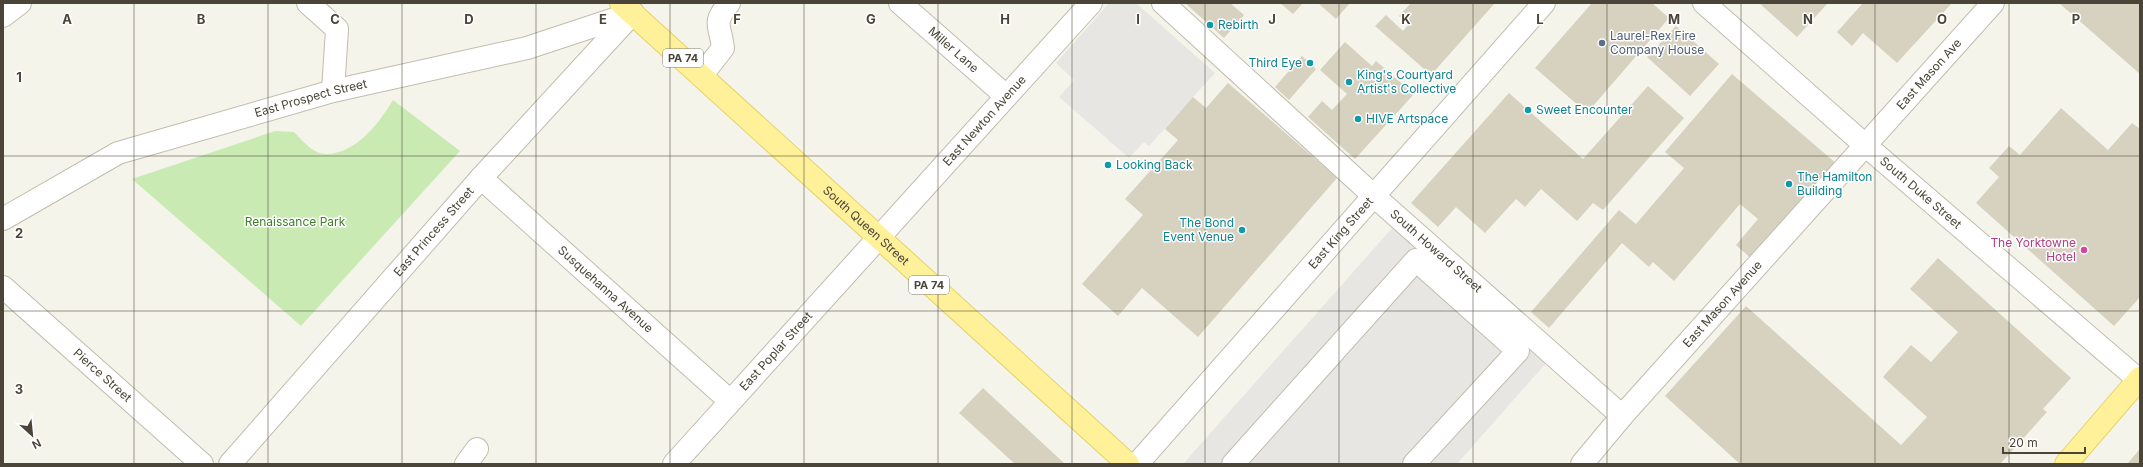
<svg xmlns="http://www.w3.org/2000/svg" width="2143" height="467" viewBox="0 0 2143 467" font-family="Inter,sans-serif">
  <style>
    .green { fill: #caeab3 }
    .parking { fill: #e7e6e2 }
    .building { fill: #d7d1bf }
    .lines { fill: none; stroke-linecap: round; stroke-linejoin: round }
    .minor-casing { stroke: #c1bdad; stroke-width: 24 }
    .major-casing { stroke: #e6d267; stroke-width: 24 }
    .minor { stroke: #fff; stroke-width: 22 }
    .major { stroke: #fff09a; stroke-width: 22 }
    .grid { fill: none; stroke: #4a4538; stroke-width: 1; stroke-opacity: 0.55 }
    .culture-dot { fill: #0f9aa8; stroke: #fff; stroke-width: 1.5 }
    .service-dot { fill: #5c6f8a; stroke: #fff; stroke-width: 1.5 }
    .hotel-dot { fill: #d1479c; stroke: #fff; stroke-width: 1.5 }
    .labels { text-anchor: middle; stroke-width: 3; stroke-linejoin: round; paint-order: stroke }
    .shield { fill: #fff; stroke: #807d74; stroke-width: 1 }
    .shield-label { font-size: 11px; font-weight: bold; fill: #4a4538 }
    .culture-label { font-size: 12px; fill: #0d838f; stroke: #fff; text-anchor: start }
    .service-label { font-size: 12px; fill: #4e5e75; stroke: #fff; text-anchor: start }
    .street-label { font-size: 12px; fill: #4a4538; stroke: #fff }
    .park-label { font-size: 12px; fill: #3d7e29; stroke: #fff }
    .hotel-label { font-size: 12px; fill: #b23c85; stroke: #fff; text-anchor: end }
    .grid-label { font-size: 13px; text-anchor: middle; font-weight: bold; fill: #4a4538; stroke: #fff; stroke-width: 3; stroke-linejoin: round; paint-order: stroke }
  </style>
  <rect width="100%" height="100%" fill="#f5f4eb"/>
  <path class="green" d="M393 100 460 151 301 326 132 179 275 131 294 132C302 140 313 154 326 154 356 154 379 123 393 100Z"/>
  <path class="parking" d="M1109 3H1136L1215 73 1149 146 1144 142 1129 158 1059 97 1074 80 1056 63Z
    M1393 227 1547 362 1457 464H1183Z"/>
  <path class="building" d="M1185 3H1230L1244 15 1224 38Z
    M1280 3H1303L1293 14Z
    M1318 3H1350L1336 19Z
    M1411 3H1495L1431 75 1375 26 1386 15 1403 31 1408 25 1399 16Z
    M1592 3H1652L1669 18 1587 113 1535 68Z
    M1759 3H1826L1827 4 1797 37Z
    M1863 3H1952L1897 63 1863 33 1852 46 1837 32Z
    M2059 3H2140V74Z
    M1676 26 1719 64 1690 96 1647 57Z
    M1345 42 1372 66 1376 61 1414 94 1355 159 1308 117 1322 101 1332 110 1347 94 1320 70Z
    M1302 56 1316 69 1289 100 1275 87Z
    M1732 74 1837 164 1754 261 1736 245 1758 219 1740 204 1674 281 1653 262 1649 267 1622 243 1549 328 1531 312 1619 210 1636 224 1684 168 1665 152Z
    M1228 83 1337 178 1198 337 1142 288 1118 316 1082 284 1143 215 1125 199 1178 140 1165 129 1193 97 1206 108Z
    M1648 86 1684 118 1603 210 1593 203 1577 221 1541 189 1525 207 1516 199 1485 233 1456 207 1438 227 1411 203 1509 93 1583 159Z
    M2061 108 2108 150 2132 123 2140 129V297L2114 326 1976 203 1999 177 1989 168 2009 146 2020 155Z
    M1938 258 2071 378 2043 409 2047 412 2000 464H1740L1665 396 1746 306 1901 445 1927 417 1883 377 1911 345 1931 362 1958 332 1910 289Z
    M983 388 1065 464H1015L959 413Z
    M2140 449V464H2127Z"/>
  <g class="lines">
    <defs>
      <g id="minor">
        <path d="M308 3 337 29 333 91"/>
        <path id="s1" d="M900 3 1006 96"/>
        <path id="s2" d="M1163 3 1374 196 1622 416"/>
        <path id="s3" d="M1704 3 1865 145 2140 381"/>
        <path d="M3 16 20 3"/>
        <path d="M702 75 723 48C720 23 712 25 729 3"/>
        <path id="s4" d="M481 178 730 401"/>
        <path id="s5" d="M3 219 118 153 333 91 527 48 633 13"/>
        <path id="s6" d="M3 287 202 464"/>
        <path id="s7" d="M230 464 481 178 631 15"/>
        <path d="M466 464 477 449"/>
        <path id="s8" d="M674 464 1091 3"/>
        <path id="s9" d="M1137 464 1544 3"/>
        <path d="M1233 464 1416 260 1518 351 1414 464"/>
        <path id="s10" d="M1582 464 1622 416 1993 3"/>
      </g>
      <g id="major">
        <path id="s11" d="M621 3 1128 464"/>
        <path d="M2066 464 2140 378"/>
      </g>
    </defs>
    <use href="#minor" class="minor-casing"/>
    <use href="#major" class="major-casing"/>
    <use href="#minor" class="minor"/>
    <use href="#major" class="major"/>
  </g>
  <path class="grid" d="M134 3V464M268 3V464M402 3V464M536 3V464M670 3V464M804 3V464M938 3V464M1072 3V464M1205 3V464M1339 3V464M1473 3V464M1607 3V464M1741 3V464M1875 3V464M2009 3V464M3 156H2140M3 311H2140"/>
  <g class="culture-dot">
    <circle cx="1210" cy="25" r="4"/>
    <circle cx="1310" cy="63" r="4"/>
    <circle cx="1349" cy="82" r="4"/>
    <circle cx="1528" cy="110" r="4"/>
    <circle cx="1358" cy="119" r="4"/>
    <circle cx="1108" cy="165" r="4"/>
    <circle cx="1789" cy="184" r="4"/>
    <circle cx="1242" cy="230" r="4"/>
  </g>
  <circle class="service-dot" cx="1602" cy="43" r="4"/>
  <circle class="hotel-dot" cx="2084" cy="250" r="4"/>
  <g class="labels">
    <g class="shield">
      <rect x="663" y="49" width="40" height="18" rx="3"/>
      <rect x="909" y="276" width="40" height="18" rx="3"/>
    </g>
    <g class="shield-label">
      <text x="683" y="62">PA 74</text>
      <text x="929" y="289">PA 74</text>
    </g>
    <g class="culture-label">
      <text x="1218" y="29">Rebirth</text>
      <text x="1302" y="67" text-anchor="end">Third Eye</text>
      <text x="1357" y="79">King's Courtyard<tspan x="1357" dy="14">Artist's Collective</tspan></text>
      <text x="1536" y="114">Sweet Encounter</text>
      <text x="1366" y="123">HIVE Artspace</text>
      <text x="1116" y="169">Looking Back</text>
      <text x="1797" y="181">The Hamilton<tspan x="1797" dy="14">Building</tspan></text>
      <text x="1234" y="227" text-anchor="end">The Bond<tspan x="1234" dy="14">Event Venue</tspan></text>
    </g>
    <g class="service-label">
      <text x="1610" y="40">Laurel-Rex Fire<tspan x="1610" dy="14">Company House</tspan></text>
    </g>
    <g class="street-label">
      <text dy="4" stroke="none"><textPath href="#s1" startOffset="71">Miller Lane</textPath></text>
      <text dy="4" stroke="none"><textPath href="#s10" startOffset="522">East Mason Ave</textPath></text>
      <text dy="4" stroke="none"><textPath href="#s5" startOffset="333">East Prospect Street</textPath></text>
      <text dy="4" stroke="none"><textPath href="#s8" startOffset="463">East Newton Avenue</textPath></text>
      <text dy="4" stroke="none"><textPath href="#s3" startOffset="288">South Duke Street</textPath></text>
      <text dy="4" stroke="none"><textPath href="#s11" startOffset="331">South Queen Street</textPath></text>
      <text dy="4" stroke="none"><textPath href="#s7" startOffset="309">East Princess Street</textPath></text>
      <text dy="4" stroke="none"><textPath href="#s9" startOffset="308">East King Street</textPath></text>
      <text dy="4" stroke="none"><textPath href="#s2" startOffset="369">South Howard Street</textPath></text>
      <text dy="4" stroke="none"><textPath href="#s4" startOffset="167">Susquehanna Avenue</textPath></text>
      <text dy="4" stroke="none"><textPath href="#s10" startOffset="213">East Mason Avenue</textPath></text>
      <text dy="4" stroke="none"><textPath href="#s8" startOffset="152">East Poplar Street</textPath></text>
      <text dy="4" stroke="none"><textPath href="#s6" startOffset="133">Pierce Street</textPath></text>
    </g>
    <g class="park-label">
      <text x="295" y="226">Renaissance Park</text>
    </g>
    <g class="hotel-label">
      <text x="2076" y="247">The Yorktowne<tspan x="2076" dy="14">Hotel</tspan></text>
    </g>
  </g>
  <g class="grid-label">
    <text x="67" y="24">A</text>
    <text x="201" y="24">B</text>
    <text x="335" y="24">C</text>
    <text x="469" y="24">D</text>
    <text x="603" y="24">E</text>
    <text x="737" y="24">F</text>
    <text x="871" y="24">G</text>
    <text x="1005" y="24">H</text>
    <text x="1138" y="24">I</text>
    <text x="1272" y="24">J</text>
    <text x="1406" y="24">K</text>
    <text x="1540" y="24">L</text>
    <text x="1674" y="24">M</text>
    <text x="1808" y="24">N</text>
    <text x="1942" y="24">O</text>
    <text x="2076" y="24">P</text>
    <text x="19" y="82">1</text>
    <text x="19" y="238">2</text>
    <text x="19" y="394">3</text>
  </g>
  <rect width="2143" height="467" fill="none" stroke="#4a4538" stroke-width="8"/>
  <g transform="translate(32 435) rotate(153)" stroke="#ffffff" stroke-width="3" paint-order="stroke">
  <path d="M0-3L7 15L0 10L-7 15Z" fill="#4a4538"/>
  <text y="-6" font-size="11" font-weight="bold" text-anchor="middle" fill="#4a4538">N</text>
  </g>
  <path d="M2003 447v6h82v-6" fill="none" stroke="#4a4538" stroke-width="2"/>
  <text x="2009" y="447" font-size="12" fill="#4a4538" stroke="#ffffff" stroke-width="3" paint-order="stroke">20 m</text>
</svg>
